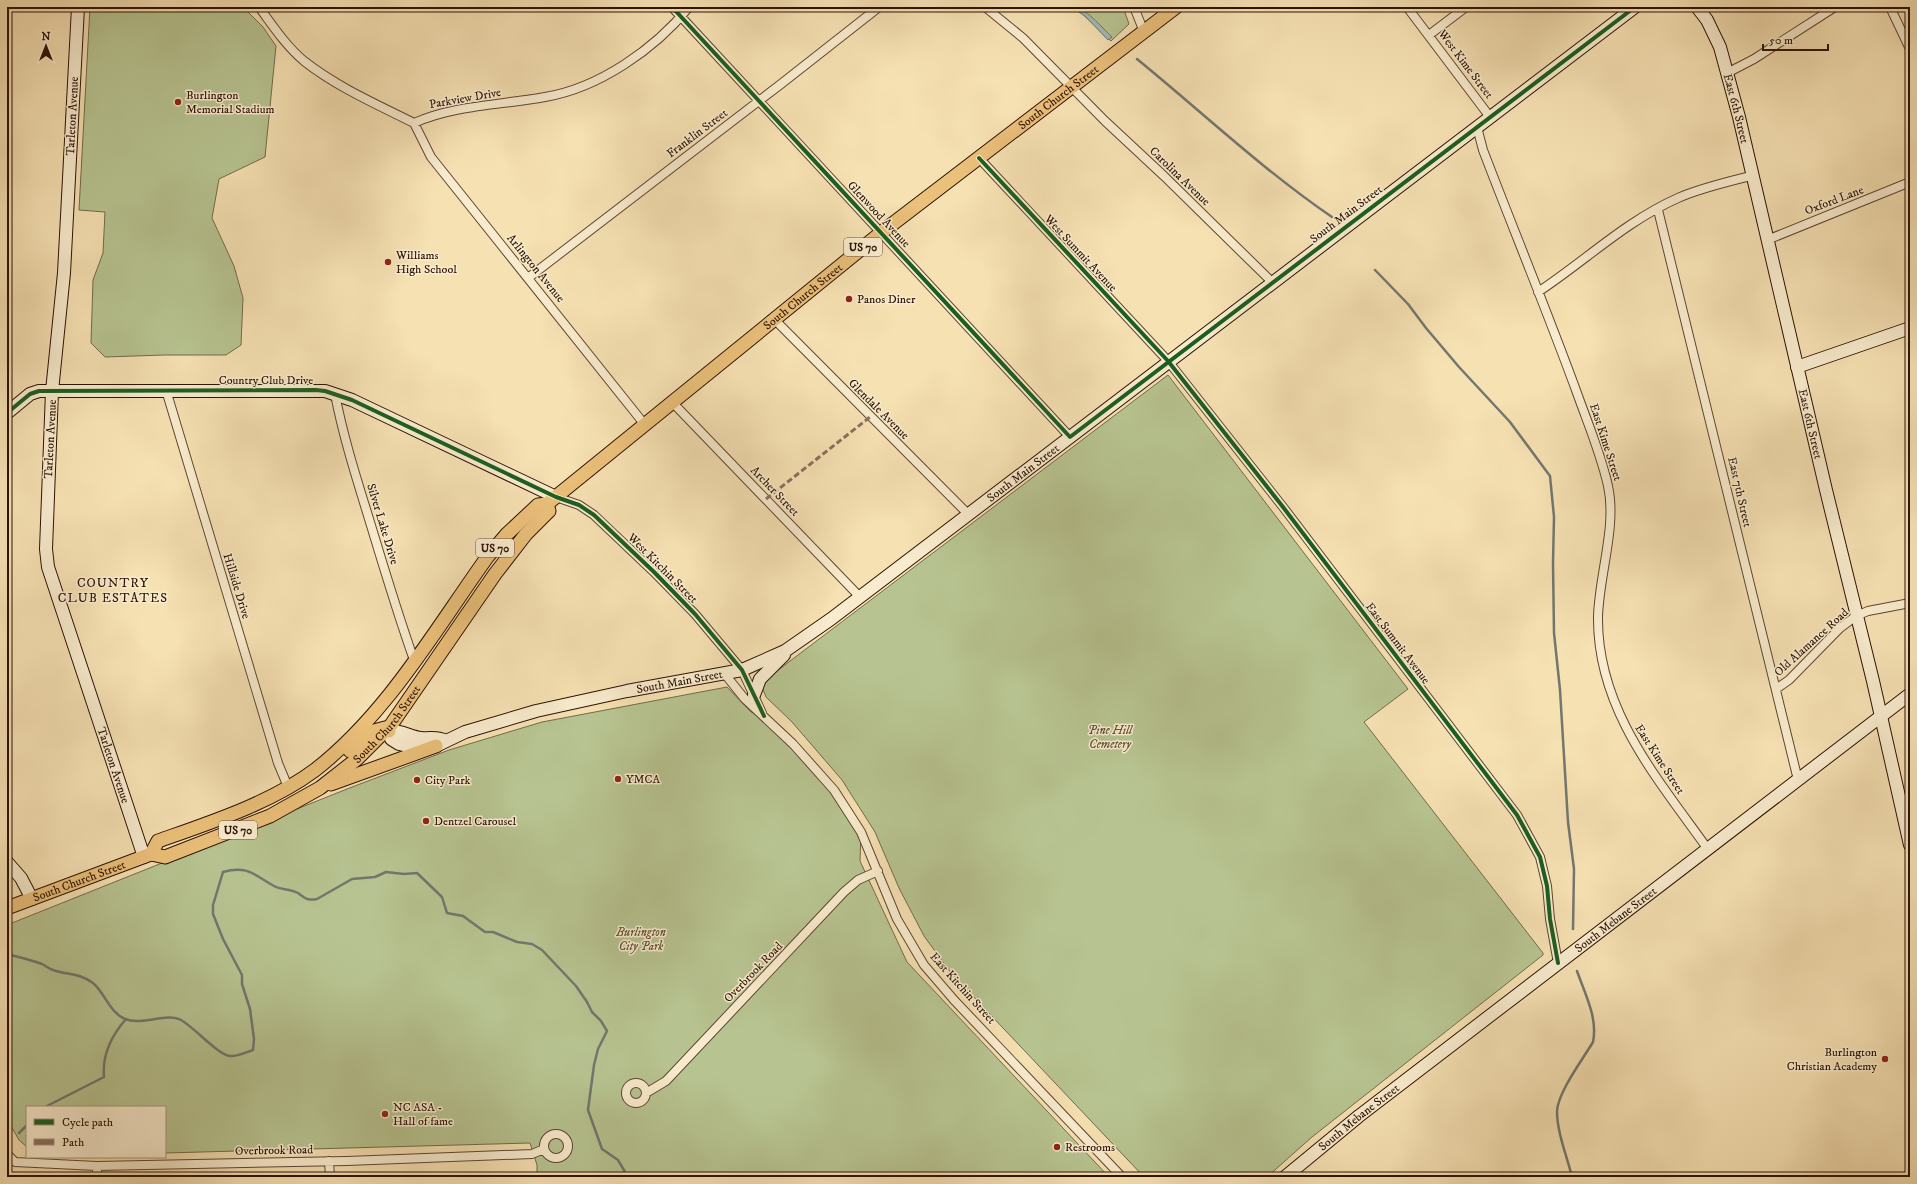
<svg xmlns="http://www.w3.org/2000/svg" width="1917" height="1184" viewBox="0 0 1917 1184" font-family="'IM FELL DW Pica',serif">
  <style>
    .green { fill: #b7c491; stroke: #726b4a }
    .water { fill: #a1bbb7; stroke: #72776f }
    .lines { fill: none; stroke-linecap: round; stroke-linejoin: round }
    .stream { stroke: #72776f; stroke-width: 2.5 }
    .street-casing { stroke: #5e4630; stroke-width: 10 }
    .secondary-casing { stroke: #2c1204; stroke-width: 14 }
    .primary-casing { stroke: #2c1204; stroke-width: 15 }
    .street { stroke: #f9ecce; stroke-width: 8 }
    .secondary { stroke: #f9ecce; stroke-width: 12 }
    .primary { stroke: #ebc07a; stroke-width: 13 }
    .quiet { stroke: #8d6e63; stroke-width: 3; stroke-dasharray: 6 3; stroke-linecap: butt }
    .cycleway-casing { stroke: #f9ecce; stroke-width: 6 }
    .cycleway { stroke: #1b5e20; stroke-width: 4 }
    .poi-dot { fill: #8f2418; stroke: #f9ecce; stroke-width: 1.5 }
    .labels { text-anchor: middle; stroke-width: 3; stroke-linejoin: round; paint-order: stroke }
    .shield { fill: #f9ecce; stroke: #6a5341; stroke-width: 1 }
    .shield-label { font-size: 11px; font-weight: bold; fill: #2c1204 }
    .street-label { font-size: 12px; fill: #2c1204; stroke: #f9ecce }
    .poi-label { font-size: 12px; fill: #2c1204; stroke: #f9ecce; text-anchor: start }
    .park-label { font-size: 12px; font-style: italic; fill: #5d5035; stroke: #f9ecce }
    .neighbourhood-label { font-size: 13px; letter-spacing: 1px; fill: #2c1204; stroke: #f9ecce }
  </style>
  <rect width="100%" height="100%" fill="#f6e1b3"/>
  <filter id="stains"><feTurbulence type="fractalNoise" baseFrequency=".005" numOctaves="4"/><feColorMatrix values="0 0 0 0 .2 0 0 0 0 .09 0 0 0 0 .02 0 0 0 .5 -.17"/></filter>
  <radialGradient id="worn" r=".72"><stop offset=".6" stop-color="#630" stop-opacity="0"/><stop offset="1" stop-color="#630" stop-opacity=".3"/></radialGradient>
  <path class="green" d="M90 7H243L263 27 276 46 265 157 219 179 212 218 234 266 243 298 241 345 226 355H164L105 357 91 343 93 280 103 253 105 212 79 210Z
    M1075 7H1123L1129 24 1111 41Z
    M1168 375 1408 689 1364 722 1543 953V955L1312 1137 1267 1177H1144L951 973 924 936 899 888 875 832 842 780 792 722 766 697 762 687 765 680Z
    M727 687 751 712 761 716 834 792 861 832 860 861 907 962 1109 1177H537V1165L530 1143 165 1153V1107H27V1147L19 1140 7 1119V925L347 789 449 750 542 722Z"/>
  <path class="water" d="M1071 7C1086 7 1101 27 1112 37L1108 40 1085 16Z"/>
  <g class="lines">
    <path class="stream" d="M1137 59C1202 112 1263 170 1332 217
      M1375 270 1408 304 1426 328 1459 367 1510 422 1550 476 1554 517 1553 563 1554 633 1560 690 1568 822 1574 869 1573 929
      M7 954C19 957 31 960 42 964 46 966 49 969 53 970 67 975 80 973 93 983 105 993 109 1012 125 1019 143 1026 166 1012 181 1020 194 1027 218 1055 230 1056 237 1057 246 1052 253 1050L254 1039 250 1009 242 984V975L223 939 213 914V905L223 872C248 865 254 875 274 886 281 890 291 889 298 893 305 898 307 901 317 899L352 879 375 877 386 872 404 874 417 873 442 897 447 913 463 916 485 932H493L517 942 532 944 542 950 576 986 587 1002 592 1012 601 1021 607 1031 598 1049 594 1065 588 1110 602 1149 618 1160 628 1177
      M45 1107 104 1077C102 1055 112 1035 126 1019
      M19 1133 27 1125
      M1572 1177C1567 1156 1557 1133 1557 1111 1558 1092 1583 1059 1593 1042 1598 1018 1585 994 1577 971"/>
    <defs>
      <path id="street" d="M259 7C273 26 286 46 304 61 337 87 376 104 414 123 455 105 501 105 545 97 599 88 655 49 689 7
        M672 7 1070 437
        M985 7 1023 38 1105 121 1164 176 1272 282
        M1134 7 1144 32
        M1407 7 1490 117
        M1890 7 1910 49
        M1429 35 1466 7
        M1727 73 1754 59 1835 7
        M414 123 431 157 645 425
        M1477 127 1483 150C1514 231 1547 311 1577 393 1588 424 1601 454 1608 486 1617 526 1599 575 1598 617 1597 709 1657 778 1707 848
        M979 158 1168 361 1283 507 1517 815 1540 857 1547 886 1550 919 1558 963
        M1658 210 1798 780
        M1767 240 1910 182
        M528 278 781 84 879 7
        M1538 292C1585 261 1626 221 1678 198 1701 188 1727 182 1751 176
        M774 319 968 514
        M166 390 278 763 288 787
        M335 394C344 441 359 486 373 532 386 575 399 618 414 660
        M673 403 859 596
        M556 497 579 505 594 515 654 572 695 614 742 670 762 713
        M724 673 744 698 793 744 834 790 861 832 897 919 924 965 954 1000 1122 1177
        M1776 689 1789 680 1840 628 1856 616 1868 611 1910 603
        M626 1093a10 10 0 1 1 20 0a10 10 0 1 1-20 0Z
        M646 1093 666 1081 844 892 858 880 878 871
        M544 1146a12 12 0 1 1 24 0a12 12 0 1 1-24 0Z
        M7 1154 15 1162 97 1166 347 1161 532 1154 544 1149
        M329 1161 330 1177
        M97 1166V1177"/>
      <g id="secondary">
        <path id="s1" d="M78 7 64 273 52 391 46 549 48 567 144 857"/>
        <path id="s2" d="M1697 7 1707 20 1720 47 1739 117 1826 490 1873 681 1910 845"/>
        <path d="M1797 367 1910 328"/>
        <path d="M7 413 30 394 39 391H325L352 400 556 497"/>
        <path d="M754 695 760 679 784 655"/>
        <path id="s3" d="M446 741C437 736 431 739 421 738 410 737 400 729 390 732L391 739 399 744 412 747 436 746 465 732 536 711 627 691 742 670 785 651 831 619 1635 7"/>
        <path d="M7 862 21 878 32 899"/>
        <path id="s4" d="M1285 1177 1359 1116 1910 694"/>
      </g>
      <g id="primary">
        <path d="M350 751 374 731 385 728 389 731"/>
        <path d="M331 784 436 746"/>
        <path id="s5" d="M151 854 158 841C209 823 271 803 315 770 387 714 435 630 488 556L507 534 538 505 547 504 882 232 1176 7"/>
        <path id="s6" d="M7 908 151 854 165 857 270 816 320 788 357 759 391 725 495 574 526 534 549 511 547 504"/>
      </g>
    </defs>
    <use href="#street" class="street-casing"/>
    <use href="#secondary" class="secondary-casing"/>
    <use href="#primary" class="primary-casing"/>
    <use href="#street" class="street"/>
    <use href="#secondary" class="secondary"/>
    <use href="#primary" class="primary"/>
    <path class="quiet" d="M766 499 870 417"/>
    <defs>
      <path id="cycleway" d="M672 7 1070 437 1635 7
        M979 158 1168 361 1283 507 1517 815 1540 857 1547 886 1550 919 1558 963
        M7 413 30 394 39 391 316 390 325 391 352 400 556 497 579 505 594 515 654 572 695 614 742 670 764 716"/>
    </defs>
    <use href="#cycleway" class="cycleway-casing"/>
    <use href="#cycleway" class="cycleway"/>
  </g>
  <g class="poi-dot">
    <circle cx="178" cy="102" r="4"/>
    <circle cx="388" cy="262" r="4"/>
    <circle cx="849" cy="299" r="4"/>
    <circle cx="618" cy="779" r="4"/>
    <circle cx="417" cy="780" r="4"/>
    <circle cx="426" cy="821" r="4"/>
    <circle cx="1885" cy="1059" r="4"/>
    <circle cx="385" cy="1114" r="4"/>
    <circle cx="1057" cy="1147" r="4"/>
  </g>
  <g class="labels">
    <g class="shield">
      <rect x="844" y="238" width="38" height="18" rx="3"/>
      <rect x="476" y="539" width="38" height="18" rx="3"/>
      <rect x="219" y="821" width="38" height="18" rx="3"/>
    </g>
    <g class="shield-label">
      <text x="863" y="251">US 70</text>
      <text x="495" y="552">US 70</text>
      <text x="238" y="834">US 70</text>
    </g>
    <g class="street-label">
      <text transform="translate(1466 64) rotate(53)" y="4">West Kime Street</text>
      <text transform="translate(465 98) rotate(-10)" y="4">Parkview Drive</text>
      <text dy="4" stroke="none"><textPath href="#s5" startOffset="1198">South Church Street</textPath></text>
      <text dy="4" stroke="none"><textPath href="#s2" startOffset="110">East 6th Street</textPath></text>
      <text transform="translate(72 116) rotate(-87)" y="4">Tarleton Avenue</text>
      <text transform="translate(697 133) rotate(-37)" y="4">Franklin Street</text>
      <text transform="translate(1180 176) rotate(44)" y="4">Carolina Avenue</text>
      <text transform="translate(1834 200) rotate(-21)" y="4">Oxford Lane</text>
      <text transform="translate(879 214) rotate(47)" y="4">Glenwood Avenue</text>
      <text transform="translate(1346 214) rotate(-37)" y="4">South Main Street</text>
      <text transform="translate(1081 253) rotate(47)" y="4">West Summit Avenue</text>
      <text transform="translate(536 268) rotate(51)" y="4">Arlington Avenue</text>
      <text dy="4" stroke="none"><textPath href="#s5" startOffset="874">South Church Street</textPath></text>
      <text x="266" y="384">Country Club Drive</text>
      <text transform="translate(879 409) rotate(45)" y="4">Glendale Avenue</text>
      <text dy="4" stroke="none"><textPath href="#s2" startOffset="434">East 6th Street</textPath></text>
      <text transform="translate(50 439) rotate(-87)" y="4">Tarleton Avenue</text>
      <text transform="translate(1606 442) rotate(72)" y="4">East Kime Street</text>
      <text dy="4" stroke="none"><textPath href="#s3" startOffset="772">South Main Street</textPath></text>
      <text transform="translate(775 491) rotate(46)" y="4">Archer Street</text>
      <text transform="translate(1740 492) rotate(77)" y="4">East 7th Street</text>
      <text transform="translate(383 524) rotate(73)" y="4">Silver Lake Drive</text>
      <text transform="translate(663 568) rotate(45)" y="4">West Kitchin Street</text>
      <text transform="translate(237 586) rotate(73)" y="4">Hillside Drive</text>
      <text transform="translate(1811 642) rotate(-42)" y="4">Old Alamance Road</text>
      <text transform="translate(1398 643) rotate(53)" y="4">East Summit Avenue</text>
      <text dy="4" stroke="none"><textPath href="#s3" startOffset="364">South Main Street</textPath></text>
      <text dy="4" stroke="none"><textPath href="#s6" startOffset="431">South Church Street</textPath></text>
      <text transform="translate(1660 759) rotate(57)" y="4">East Kime Street</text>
      <text dy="4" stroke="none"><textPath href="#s1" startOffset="770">Tarleton Avenue</textPath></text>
      <text dy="4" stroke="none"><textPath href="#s6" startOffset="77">South Church Street</textPath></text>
      <text dy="4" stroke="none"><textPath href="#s4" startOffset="419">South Mebane Street</textPath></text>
      <text transform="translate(753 972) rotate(-46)" y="4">Overbrook Road</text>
      <text transform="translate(963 988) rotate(48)" y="4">East Kitchin Street</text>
      <text dy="4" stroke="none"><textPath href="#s4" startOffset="95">South Mebane Street</textPath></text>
      <text transform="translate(274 1150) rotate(-1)" y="4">Overbrook Road</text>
    </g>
    <g class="poi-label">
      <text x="186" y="99">Burlington<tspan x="186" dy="14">Memorial Stadium</tspan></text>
      <text x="396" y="259">Williams<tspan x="396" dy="14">High School</tspan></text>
      <text x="857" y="303">Panos Diner</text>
      <text x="626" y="783">YMCA</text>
      <text x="425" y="784">City Park</text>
      <text x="434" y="825">Dentzel Carousel</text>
      <text x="1877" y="1056" text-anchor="end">Burlington<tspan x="1877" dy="14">Christian Academy</tspan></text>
      <text x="393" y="1111">NC ASA -<tspan x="393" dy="14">Hall of fame</tspan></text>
      <text x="1065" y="1151">Restrooms</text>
    </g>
    <g class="park-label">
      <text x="1110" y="734">Pine Hill<tspan x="1110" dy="14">Cemetery</tspan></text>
      <text x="641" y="936">Burlington<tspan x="641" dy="14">City Park</tspan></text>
    </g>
    <g class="neighbourhood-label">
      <text x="113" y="587">COUNTRY<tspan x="113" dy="15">CLUB ESTATES</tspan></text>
    </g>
  </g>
  <rect width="1917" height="1184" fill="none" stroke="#f6e1b3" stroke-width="24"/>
  <rect x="8" y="8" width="1901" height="1168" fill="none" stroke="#2c1204" stroke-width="2"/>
  <rect x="12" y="12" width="1893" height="1160" fill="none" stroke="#2c1204"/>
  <rect x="26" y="1106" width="140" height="52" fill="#f9ecce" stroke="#a7957d"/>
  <rect x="34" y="1119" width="20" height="6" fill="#1b5e20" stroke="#a7957d"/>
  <text x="62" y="1126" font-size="12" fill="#2c1204">Cycle path</text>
  <rect x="34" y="1139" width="20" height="6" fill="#8d6e63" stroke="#a7957d"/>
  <text x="62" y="1146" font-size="12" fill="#2c1204">Path</text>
  <g transform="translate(46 46)" stroke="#f9ecce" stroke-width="3" paint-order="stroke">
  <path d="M0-3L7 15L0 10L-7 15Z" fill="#2c1204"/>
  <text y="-6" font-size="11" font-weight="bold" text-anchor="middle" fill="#2c1204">N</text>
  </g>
  <path d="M1763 44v6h65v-6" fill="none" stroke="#2c1204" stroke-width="2"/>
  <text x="1769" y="44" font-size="12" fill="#2c1204" stroke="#f9ecce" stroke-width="3" paint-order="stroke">50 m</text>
  <rect width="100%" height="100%" filter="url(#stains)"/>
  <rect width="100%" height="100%" fill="url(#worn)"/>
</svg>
